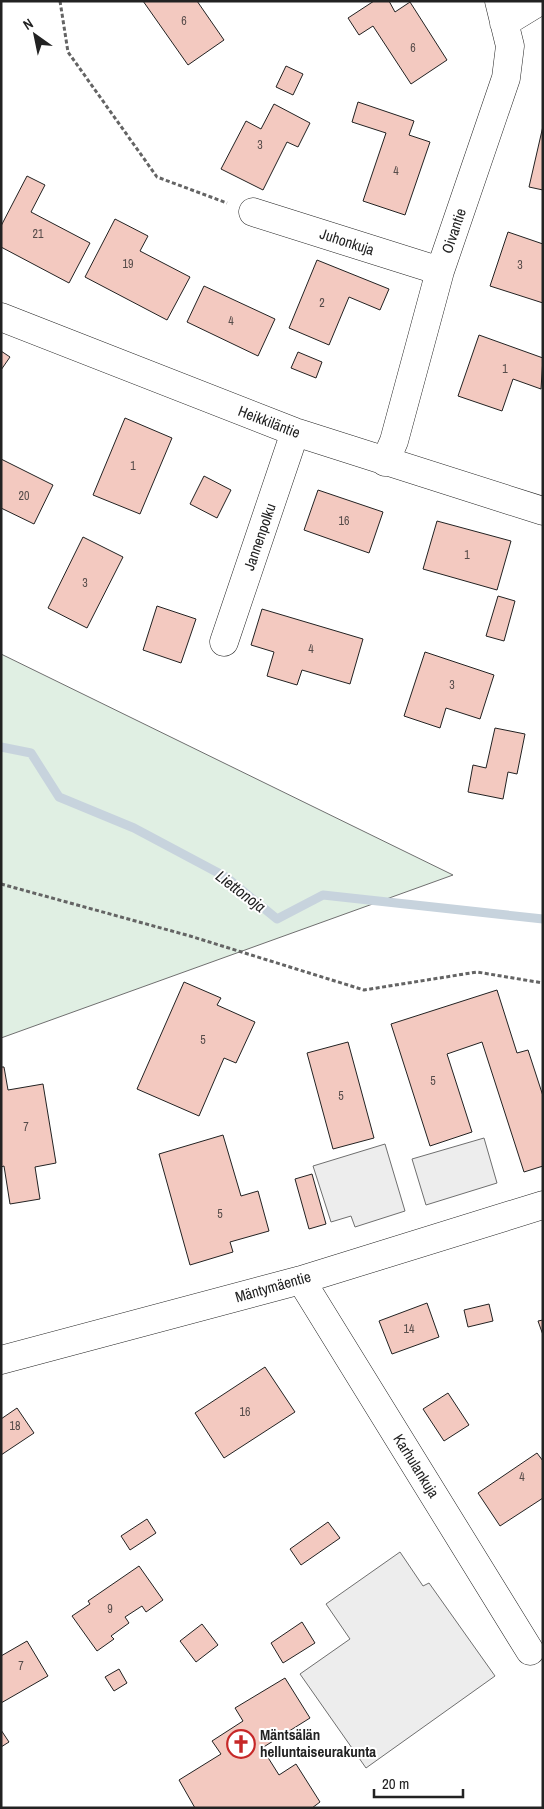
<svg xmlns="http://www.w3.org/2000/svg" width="544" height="1809" viewBox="0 0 544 1809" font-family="'Archivo Narrow',sans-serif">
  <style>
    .green { fill: #e0efe3; stroke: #6f6f6f }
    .parking { fill: #ededed; stroke: #6f6f6f }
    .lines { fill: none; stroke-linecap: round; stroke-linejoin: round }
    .stream { stroke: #c7d3dd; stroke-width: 9 }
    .building { fill: #f3c9c0; stroke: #222 }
    .minor-casing { stroke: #222; stroke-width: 29 }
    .path { stroke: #646464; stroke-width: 3; stroke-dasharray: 4 2.5; stroke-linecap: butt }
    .minor { stroke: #fff; stroke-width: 28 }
    .labels { text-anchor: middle; stroke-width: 4; stroke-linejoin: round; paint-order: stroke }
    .number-label { font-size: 12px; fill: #564c4a }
    .street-label { font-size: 15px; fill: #222; stroke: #fff }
    .poi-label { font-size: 15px; font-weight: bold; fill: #222; stroke: #fff; text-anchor: start }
    .water-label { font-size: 16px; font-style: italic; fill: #222; stroke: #fff }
  </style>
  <rect width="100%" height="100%" fill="#fff"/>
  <path class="green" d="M1 654 453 875 1 1038Z"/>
  <path class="parking" d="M484 1138 497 1183 426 1205 412 1159Z
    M385 1144 405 1211 355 1227 351 1216 331 1222 313 1166Z
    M400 1552 423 1586 429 1583 495 1676 366 1768 300 1674 350 1639 326 1604Z"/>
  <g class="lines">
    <path class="stream" d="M1 747 31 753 59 797 134 828 226 877 277 919 323 895 543 919"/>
  </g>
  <path class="building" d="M143 1H197L224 40 188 65Z
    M374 1H389L395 12 410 2 447 60 411 84 373 26 359 35 348 18Z
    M286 66 303 74 293 95 276 87Z
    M358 102 414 121 409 135 430 142 405 215 363 201 386 133 352 122Z
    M274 104 310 123 298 147 287 142 263 190 221 169 246 121 261 129Z
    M543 126V190L529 187Z
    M27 176 45 185 31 212 90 243 69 283 1 247V226Z
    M115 219 148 236 140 251 190 277 167 320 85 277Z
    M508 232 543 244V303L490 286Z
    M317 260 389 289 380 310 349 297 329 345 289 328Z
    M204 286 275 319 258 356 187 322Z
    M479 335 543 358 541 389 513 379 502 411 458 396Z
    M1 351 10 357 1 370Z
    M298 352 322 362 316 378 291 368Z
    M125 418 172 438 140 514 93 495Z
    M1 459 53 485 34 524 1 508Z
    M204 476 231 490 217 518 190 504Z
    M318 490 383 512 369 553 304 530Z
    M437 521 511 541 497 590 423 569Z
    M83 537 123 557 87 628 48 608Z
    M498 596 515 601 504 641 486 636Z
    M157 606 196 619 181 663 143 650Z
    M262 609 363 639 350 684 302 670 297 685 267 676 274 652 251 645Z
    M425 652 494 675 480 719 446 708 440 728 404 716Z
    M495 728 525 734 517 774 508 772 503 799 468 792 473 765 486 768Z
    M184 982 221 998 217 1005 255 1022 236 1063 224 1058 199 1116 137 1089Z
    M497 990 517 1053 528 1050 543 1096V1166L524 1172 482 1042 447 1054 472 1132 430 1146 391 1024Z
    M348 1042 374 1138 333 1149 307 1053Z
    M1 1067H4L8 1090 43 1084 56 1163 35 1167 40 1199 10 1204 4 1166 1 1167Z
    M223 1135 241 1196 258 1191 269 1231 230 1242 233 1252 190 1265 159 1154Z
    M312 1174 326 1224 309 1229 295 1179Z
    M427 1303 439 1337 392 1354 379 1321Z
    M489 1304 493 1321 468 1327 464 1310Z
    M543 1320V1335L538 1321Z
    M265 1367 295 1412 224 1458 195 1413Z
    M448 1393 469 1425 444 1441 423 1409Z
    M17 1408 34 1433 1 1455V1419Z
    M537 1453 543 1461V1498L500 1526 478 1493Z
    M147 1519 156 1533 130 1550 121 1536Z
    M328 1522 340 1538 301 1565 290 1549Z
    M139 1566 163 1600 146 1612 142 1606 125 1617 129 1623 111 1636 114 1639 97 1651 72 1616 90 1604 88 1601Z
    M302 1622 315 1643 283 1663 271 1643Z
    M202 1624 218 1645 196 1662 180 1641Z
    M27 1641 48 1676 1 1703V1656Z
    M119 1669 127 1683 114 1691 105 1677Z
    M285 1678 310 1718 262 1748 279 1775 296 1764 320 1802 312 1808H195L179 1780 221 1754 212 1741 243 1721 235 1708Z
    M1 1730 9 1742 1 1747Z"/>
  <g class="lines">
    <defs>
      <path id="minor" d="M504 23 540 1
        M253 212 440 271
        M1 317 295 432 543 511
        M385 462 394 441 440 271 506 78 510 46 499 1
        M224 642 295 432
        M301 1280 530 1651
        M1 1360 301 1280 543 1205"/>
    </defs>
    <use href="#minor" class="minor-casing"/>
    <path class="path" d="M60 1 68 52 157 177 227 203
      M1 884 190 936 364 990 477 972 543 983"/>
    <use href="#minor" class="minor"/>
  </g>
  <defs>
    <symbol id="church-ring" viewBox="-11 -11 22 22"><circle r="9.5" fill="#fff" stroke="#c62828" stroke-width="1.5"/><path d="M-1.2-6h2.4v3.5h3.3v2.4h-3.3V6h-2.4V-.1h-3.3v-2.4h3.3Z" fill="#c62828"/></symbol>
  </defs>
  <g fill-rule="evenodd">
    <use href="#church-ring" x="225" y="1728" width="32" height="32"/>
  </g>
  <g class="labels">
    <g class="number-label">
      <text x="184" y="25">6</text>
      <text x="413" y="52">6</text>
      <text x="260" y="149">3</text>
      <text x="396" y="175">4</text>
      <text x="38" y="238">21</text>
      <text x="128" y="268">19</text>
      <text x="520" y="269">3</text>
      <text x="322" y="307">2</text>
      <text x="231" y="325">4</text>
      <text x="505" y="373">1</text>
      <text x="133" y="470">1</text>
      <text x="24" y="500">20</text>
      <text x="344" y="525">16</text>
      <text x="467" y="559">1</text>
      <text x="85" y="587">3</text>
      <text x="311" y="653">4</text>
      <text x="452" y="689">3</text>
      <text x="203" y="1044">5</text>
      <text x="433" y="1085">5</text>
      <text x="341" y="1100">5</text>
      <text x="26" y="1131">7</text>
      <text x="220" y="1218">5</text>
      <text x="409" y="1333">14</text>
      <text x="245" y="1416">16</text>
      <text x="15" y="1430">18</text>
      <text x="522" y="1481">4</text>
      <text x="110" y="1613">9</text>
      <text x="21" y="1670">7</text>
    </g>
    <g class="street-label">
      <text transform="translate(454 231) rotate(-71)" y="5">Oivantie</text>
      <text transform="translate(347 242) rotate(18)" y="5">Juhonkuja</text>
      <text transform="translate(269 422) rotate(21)" y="5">Heikkiläntie</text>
      <text transform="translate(260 537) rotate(-71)" y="5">Jannenpolku</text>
      <text transform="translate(273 1287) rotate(-16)" y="5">Mäntymäentie</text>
      <text transform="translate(416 1466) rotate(58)" y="5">Karhulankuja</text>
    </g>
    <g class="poi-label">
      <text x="260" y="1740">Mäntsälän<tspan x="260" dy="17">helluntaiseurakunta</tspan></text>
    </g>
    <g class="water-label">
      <text transform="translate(241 891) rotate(37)" y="6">Liettonoja</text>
    </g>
  </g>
  <rect width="544" height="1809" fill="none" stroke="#222222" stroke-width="5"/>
  <g transform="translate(35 35) rotate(327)" stroke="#ffffff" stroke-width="4" paint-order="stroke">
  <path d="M0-4L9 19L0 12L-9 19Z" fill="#222222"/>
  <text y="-8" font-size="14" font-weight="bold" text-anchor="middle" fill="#222222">N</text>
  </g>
  <path d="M374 1789v8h89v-8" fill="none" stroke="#222222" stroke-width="2.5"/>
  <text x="382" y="1789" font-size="15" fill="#222222" stroke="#ffffff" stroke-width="4" paint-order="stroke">20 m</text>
</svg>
